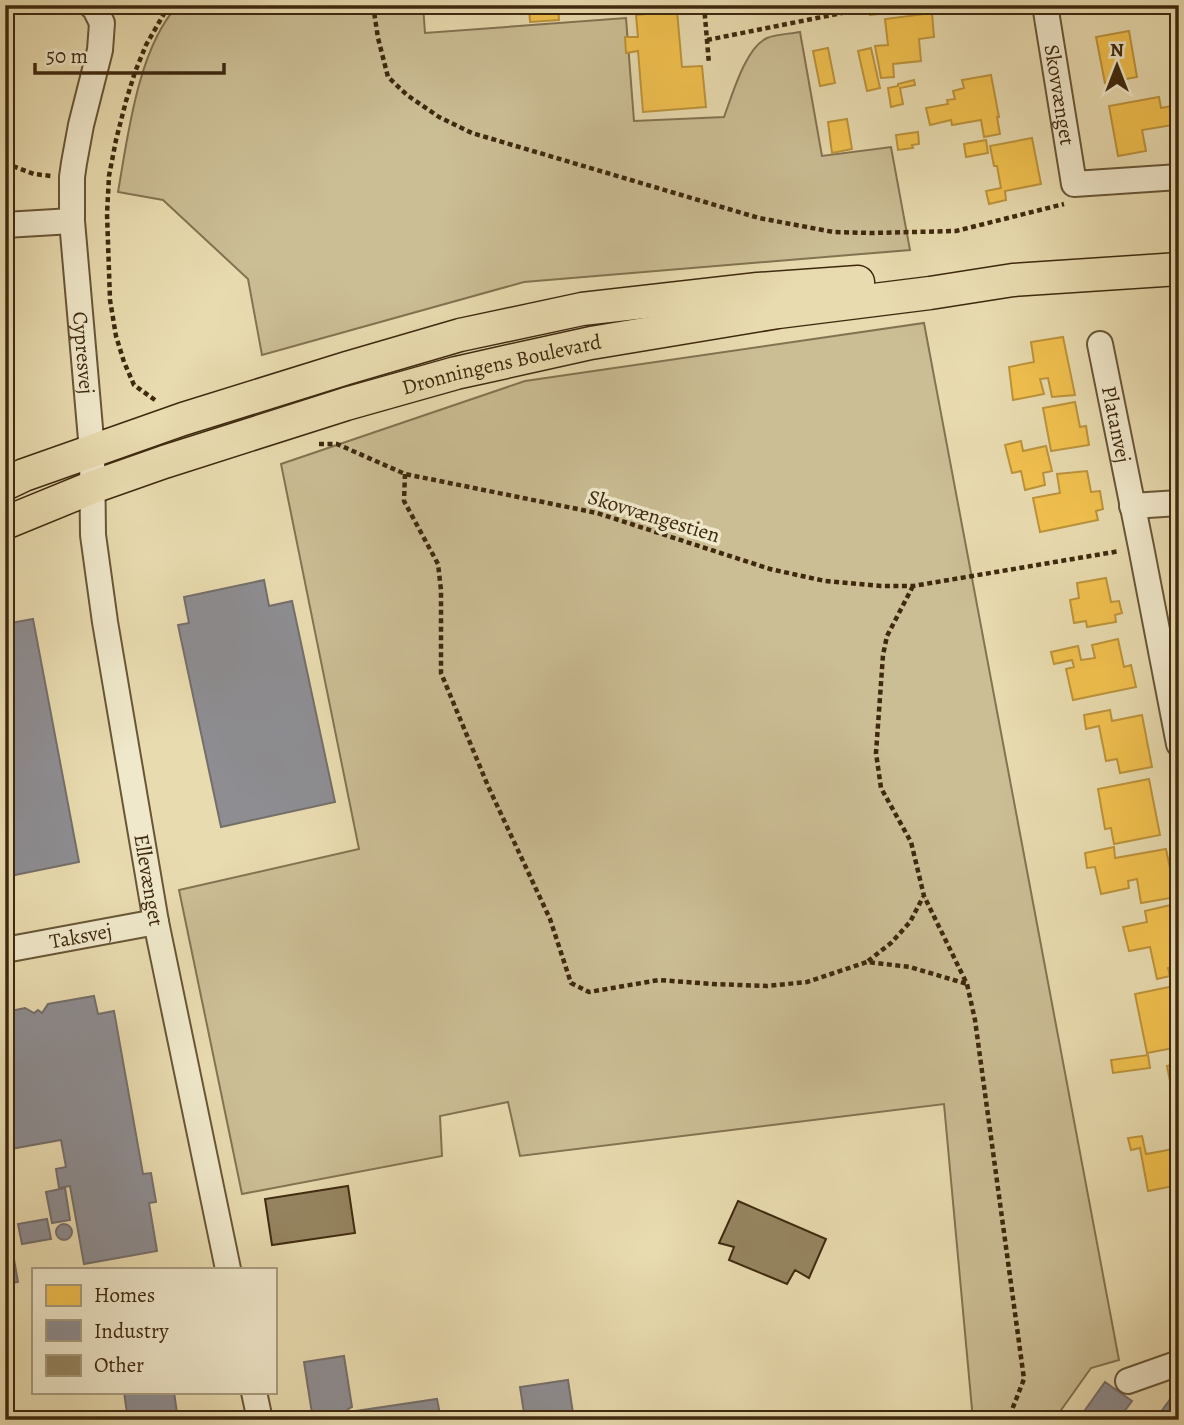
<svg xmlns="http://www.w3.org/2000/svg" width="1184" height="1425" viewBox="0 0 1184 1425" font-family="Alegreya,serif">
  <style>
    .green { fill: #cbbd94; stroke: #847351; stroke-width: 2 }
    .homes { fill: #f2c14e; stroke: #bc933b; stroke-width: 2 }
    .industry { fill: #8d8d92; stroke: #756f6a; stroke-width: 2 }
    .building { fill: #968662; stroke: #3e290e; stroke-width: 2 }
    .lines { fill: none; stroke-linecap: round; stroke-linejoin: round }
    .minor-casing { stroke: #685636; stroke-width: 28 }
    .major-casing { stroke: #3e290e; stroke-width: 35 }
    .path { stroke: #3e290e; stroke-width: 4.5; stroke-dasharray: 5 3.5; stroke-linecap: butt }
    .minor { stroke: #f0e8cb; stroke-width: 24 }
    .major { stroke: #e8dbaf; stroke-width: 32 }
    .labels { text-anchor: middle; stroke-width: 7; stroke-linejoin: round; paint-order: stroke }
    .street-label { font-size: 21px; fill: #3e290e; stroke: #f0e8cb }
  </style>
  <rect width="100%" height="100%" fill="#e8dbaf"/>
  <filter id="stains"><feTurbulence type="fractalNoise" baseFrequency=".00286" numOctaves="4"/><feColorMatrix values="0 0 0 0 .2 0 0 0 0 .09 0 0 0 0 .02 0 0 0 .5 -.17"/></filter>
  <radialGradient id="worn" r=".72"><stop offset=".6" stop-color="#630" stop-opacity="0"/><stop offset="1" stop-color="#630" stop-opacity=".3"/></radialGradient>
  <path class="green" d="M178 5H423L425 33 626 18 634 121 724 117C732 96 745 48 767 38 776 34 790 34 800 32L822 156 891 147 910 250 524 282 262 355 248 279 163 200 118 192C128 135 138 48 178 5Z
    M924 323 1119 1360 1091 1368 1054 1420H973L944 1104 520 1156 508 1102 440 1116 442 1156 242 1194 179 890 359 849 281 464 525 381Z"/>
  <path class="homes" d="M558 5 559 20 530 22 529 7Z
    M868 5H941L942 8 870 15Z
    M677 11 682 67 702 66 706 107 643 112 638 51 626 53 625 37H638L636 15Z
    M932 13 934 37 919 39 921 61 893 64 894 77 881 78 875 46 888 45 885 19Z
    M1129 31 1137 77 1105 83 1096 37Z
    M828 48 835 83 820 86 813 51Z
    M871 48 880 88 867 91 858 51Z
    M991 75 999 117H997L1000 134 984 137 981 120 952 125 951 120 930 125 926 108 948 104 947 100 955 99 953 91 964 88 962 80Z
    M914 80 915 85 900 88 903 104 891 107 888 88 898 86V84Z
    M1159 97 1161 108 1177 105 1179 124 1142 130 1146 151 1118 156 1109 106Z
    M847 119 852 149 832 153 828 122Z
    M918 132 919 144 912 145 913 148 898 150 896 135Z
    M1032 138 1041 184 1005 191 1006 200 989 204 986 191 1001 188 997 166H994L990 146Z
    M986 140 988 153 966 157 964 144Z
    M1063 337 1075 395 1052 397 1048 378 1040 379 1044 394 1013 400 1009 367 1034 362 1031 342Z
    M1075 402 1080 427 1086 426 1089 445 1051 451 1043 408Z
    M1021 441 1023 451 1046 446 1052 471 1043 473 1045 485 1025 490 1021 471 1012 473 1005 445Z
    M1087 471 1091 492 1100 491 1103 509 1096 511 1098 520 1040 532 1033 498 1060 493 1057 474Z
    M1106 578 1111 602 1119 601 1122 613 1115 615 1116 622 1087 627 1086 621 1074 623 1070 600 1079 598 1077 583Z
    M1118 639 1124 667 1131 665 1136 687 1073 700 1066 669 1074 667 1072 660 1054 664 1051 652 1078 646 1081 660 1095 658 1092 645Z
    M1110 710 1112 721 1142 715 1152 767 1120 773 1117 759 1106 761 1099 726 1086 729 1084 715Z
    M1149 779 1160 835 1114 844 1111 828 1105 829 1098 789Z
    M1114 847 1115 858 1166 849 1176 897 1141 903 1137 879 1128 881 1129 888 1101 894 1095 867 1087 868 1085 853Z
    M1175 904 1179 923V966L1168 968 1170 976 1157 979 1150 947 1129 951 1123 927 1147 922 1145 911Z
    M1179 985V1047L1147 1053 1135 994Z
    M1148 1055 1150 1068 1113 1073 1111 1060Z
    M1179 1063V1095L1173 1096 1167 1066Z
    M1142 1136 1146 1154 1179 1148V1185L1148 1191 1140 1148 1131 1150 1128 1138Z"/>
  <path class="industry" d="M1179 322V437L1171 323Z
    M264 580 269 606 292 601 335 802 221 827 178 625 189 623 184 597Z
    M33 619 79 862 5 877V624Z
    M94 996 98 1014 114 1011 143 1174 151 1173 156 1202 149 1203 157 1251 84 1264 70 1186 59 1188 56 1169 66 1167 61 1140 5 1150V1012L25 1008 34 1013 38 1010 42 1013 48 1004Z
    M65 1188 70 1220 52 1223 46 1192Z
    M5 1209 18 1282 5 1284Z
    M47 1219 51 1239 22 1244 18 1224Z
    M56 1232a8 8 0 1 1 16 0a8 8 0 1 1-16 0Z
    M344 1356 352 1407 348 1409 349 1412 437 1399 441 1420H313L304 1362Z
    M568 1380 574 1420H525L520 1387Z
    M1105 1382 1132 1401 1118 1420H1078Z
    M1179 1387V1420H1155Z
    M124 1392H174L178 1420H128Z"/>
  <path class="building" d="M348 1186 355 1233 272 1245 265 1199Z
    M738 1201 826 1239 809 1278 795 1270 787 1284 729 1260 734 1247 719 1243Z"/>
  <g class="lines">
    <defs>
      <g id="minor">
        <path id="s1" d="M91 5 95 9 102 23 100 50 81 125 74 163 72 177V221L92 451 93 535 105 622 156 922 228 1269"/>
        <path id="s2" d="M1045 5 1074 184 1179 177"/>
        <path d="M5 225 72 221"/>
        <path id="s3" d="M1100 344 1141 547 1179 744"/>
        <path d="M1132 506 1179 503"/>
        <path id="s4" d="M5 950 156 922"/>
        <path d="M1128 1381 1179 1363"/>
        <path d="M254 1392 260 1420"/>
      </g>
      <g id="major">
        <path d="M5 484 24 475 183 419 347 368 460 335 582 309 758 289 858 282"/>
        <path id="s5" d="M5 523 93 487 164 462 346 404 456 373 591 343 778 312 930 293 1013 280 1179 269"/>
      </g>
    </defs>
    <use href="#minor" class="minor-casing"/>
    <use href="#major" class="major-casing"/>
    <path class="path" d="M373 5 378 38 388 77 407 95 439 117 472 133 759 218 833 232 871 233 956 231 1064 204
      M704 5 709 64
      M707 40 842 13
      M5 163 34 174 51 176
      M155 400 134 385 124 362 116 336 110 300 107 214 109 176 116 140 126 101 135 72 146 45 169 5
      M319 444H337L405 474 597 513 770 569 825 581 881 586H913L1120 551
      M405 474 404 501 438 564 441 590V673L488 786 550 919 571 983 589 992 659 980 712 984 767 986 807 982 867 962 910 967 967 984
      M913 586 887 636 883 655 876 753 881 788 911 842 924 896 967 984 975 1020 1024 1379 1008 1420
      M868 961 891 943 910 922 923 897"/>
    <use href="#minor" class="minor"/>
    <use href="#major" class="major"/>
  </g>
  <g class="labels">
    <g class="street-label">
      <text dy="7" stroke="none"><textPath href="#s2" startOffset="91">Skovvænget</textPath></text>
      <text dy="7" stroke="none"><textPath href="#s1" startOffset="355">Cypresvej</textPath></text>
      <text dy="7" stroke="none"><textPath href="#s5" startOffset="522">Dronningens Boulevard</textPath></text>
      <text dy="7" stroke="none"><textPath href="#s3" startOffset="82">Platanvej</textPath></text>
      <text transform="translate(654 516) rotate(17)" y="7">Skovvængestien</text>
      <text dy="7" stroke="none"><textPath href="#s1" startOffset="887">Ellevænget</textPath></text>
      <text dy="7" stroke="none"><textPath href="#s4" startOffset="77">Taksvej</textPath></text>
    </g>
  </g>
  <rect width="1184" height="1425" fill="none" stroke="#e8dbaf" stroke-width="28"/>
  <rect x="7" y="7" width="1170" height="1411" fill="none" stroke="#3e290e" stroke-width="3.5"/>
  <rect x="14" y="14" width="1156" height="1397" fill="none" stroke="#3e290e" stroke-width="2"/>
  <rect x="32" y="1268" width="245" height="126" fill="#f0e8cb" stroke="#a99c7f" stroke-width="2"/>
  <rect x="46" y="1285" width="35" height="21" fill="#f2c14e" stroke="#a99c7f" stroke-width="2"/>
  <text x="94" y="1302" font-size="21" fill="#3e290e">Homes</text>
  <rect x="46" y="1320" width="35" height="21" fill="#8d8d92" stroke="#a99c7f" stroke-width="2"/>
  <text x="94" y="1338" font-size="21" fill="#3e290e">Industry</text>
  <rect x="46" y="1355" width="35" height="21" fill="#968662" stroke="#a99c7f" stroke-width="2"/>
  <text x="94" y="1372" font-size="21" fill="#3e290e">Other</text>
  <g transform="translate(1117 66)" stroke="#f0e8cb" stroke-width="5" paint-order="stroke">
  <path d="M0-5L12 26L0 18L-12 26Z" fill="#3e290e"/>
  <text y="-10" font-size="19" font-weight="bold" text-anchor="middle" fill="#3e290e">N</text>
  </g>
  <path d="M35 63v10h189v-10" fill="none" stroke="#3e290e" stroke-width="3.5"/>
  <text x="46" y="63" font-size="21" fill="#3e290e" stroke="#f0e8cb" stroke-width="5" paint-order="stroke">50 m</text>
  <rect width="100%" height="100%" filter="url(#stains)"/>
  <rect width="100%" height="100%" fill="url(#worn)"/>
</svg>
